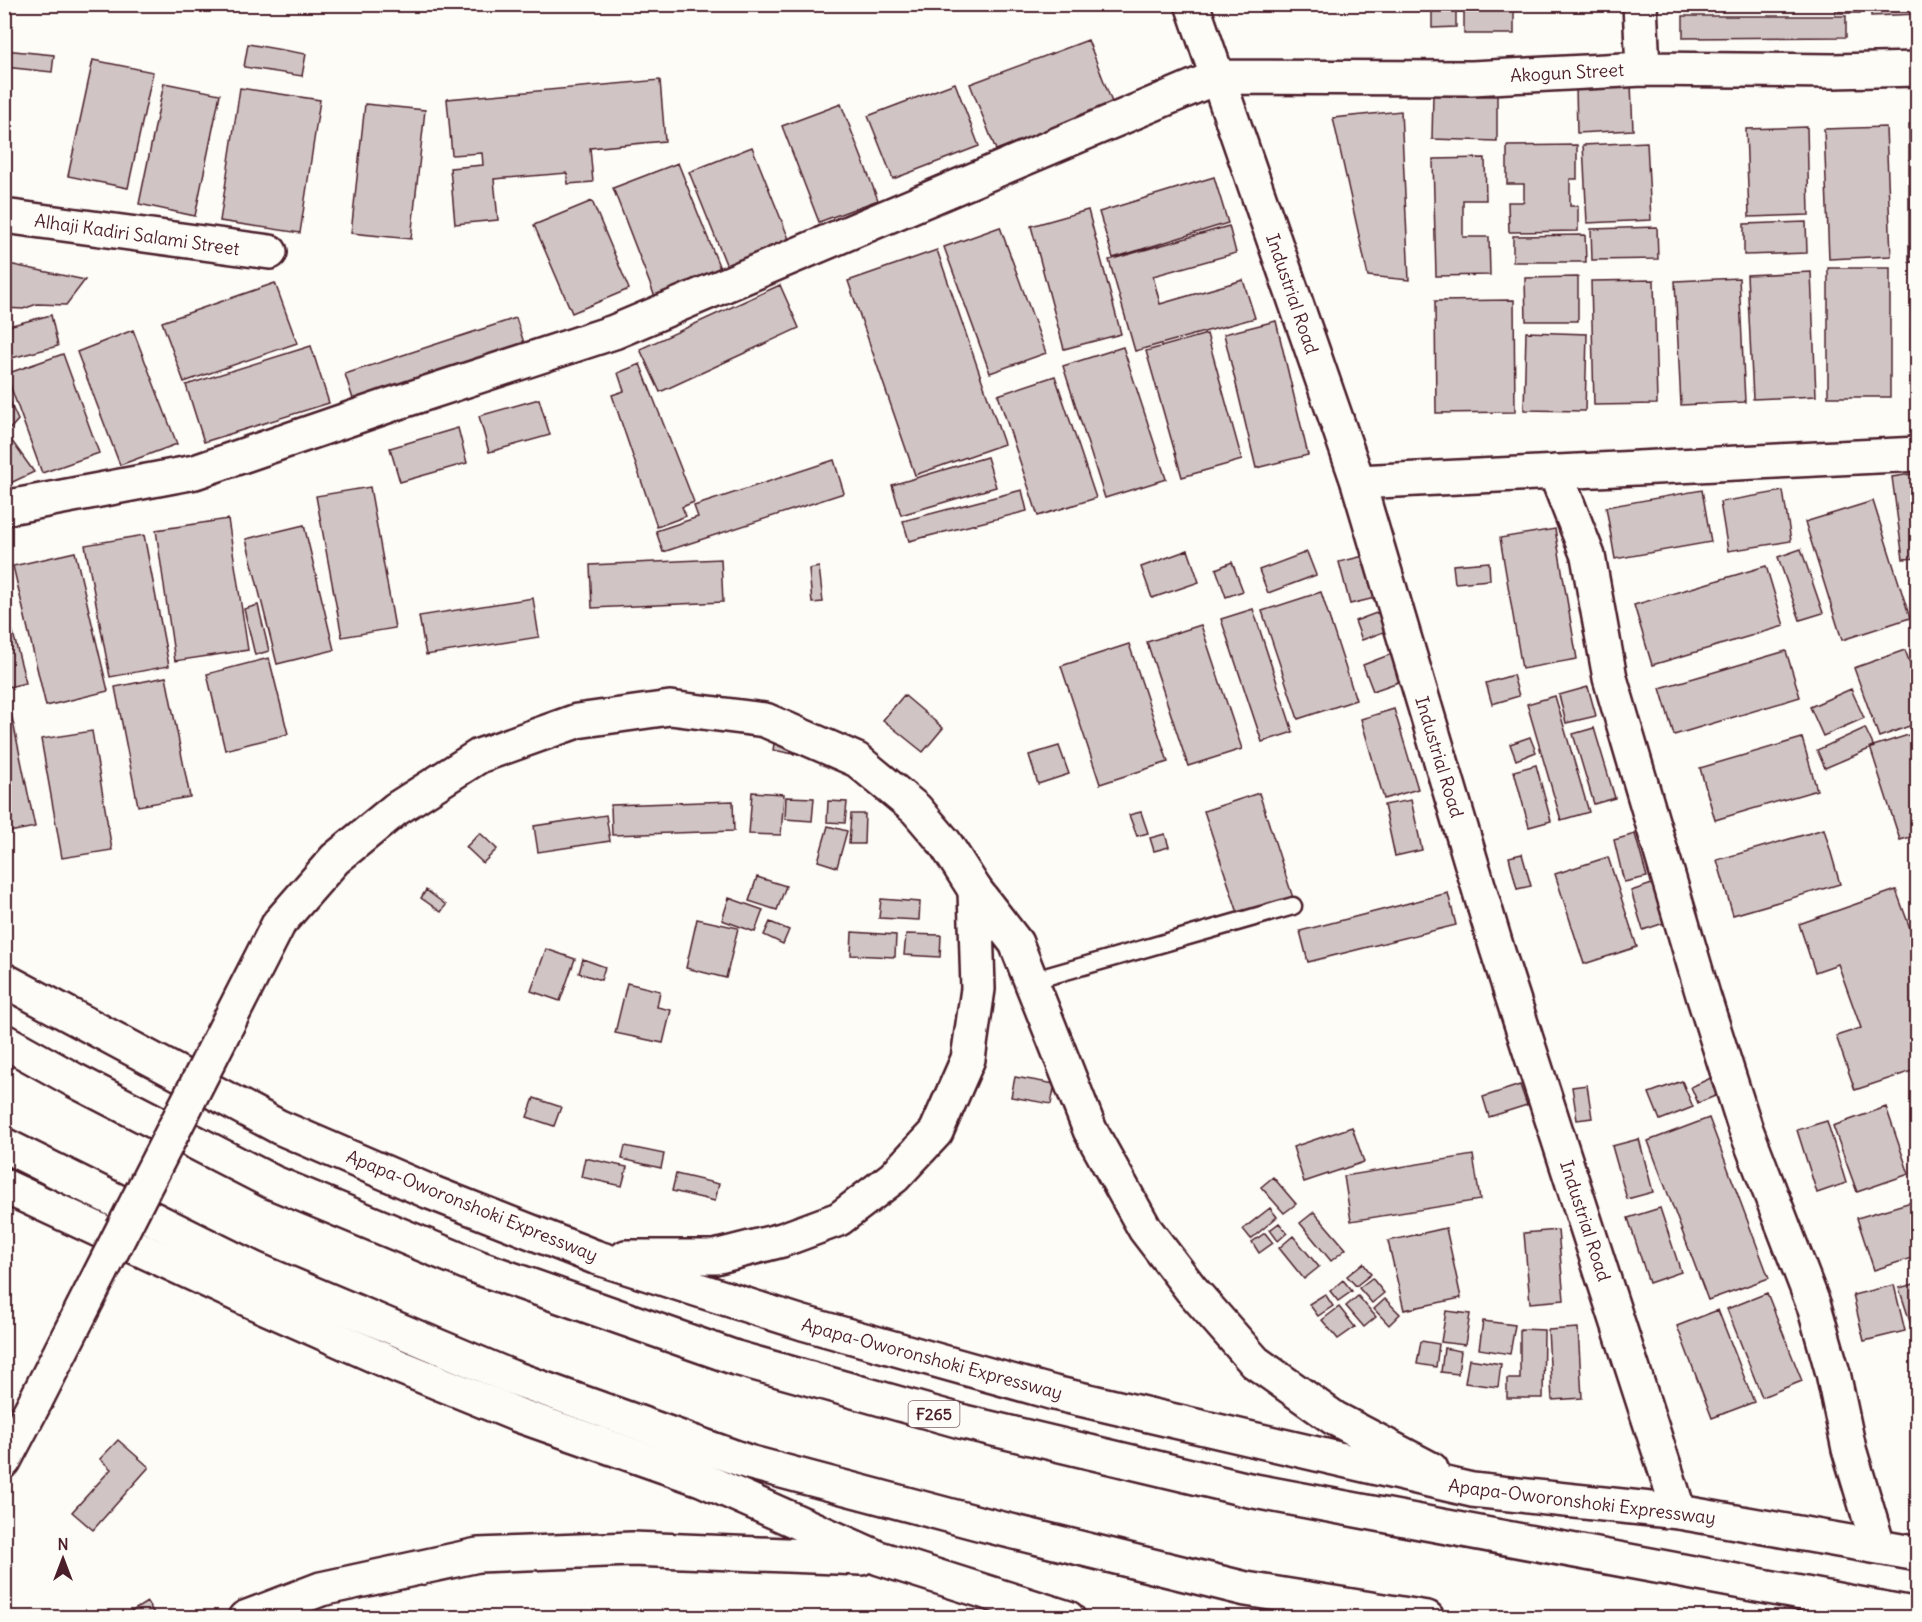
<svg xmlns="http://www.w3.org/2000/svg" width="1922" height="1622" viewBox="0 0 1922 1622" font-family="Delius,sans-serif">
  <style>
    .building { fill: #d0c5c4; stroke: #4a1f2b; stroke-width: 1.5 }
    .lines { fill: none; stroke-linecap: round; stroke-linejoin: round }
    .lane-casing { stroke: #4a1f2b; stroke-width: 21 }
    .street-casing { stroke: #4a1f2b; stroke-width: 38 }
    .secondary-casing { stroke: #4a1f2b; stroke-width: 38 }
    .primary-casing { stroke: #4a1f2b; stroke-width: 38 }
    .highway-casing { stroke: #4a1f2b; stroke-width: 38 }
    .lane { stroke: #fdfcf7; stroke-width: 16 }
    .street { stroke: #fdfcf7; stroke-width: 33 }
    .secondary { stroke: #fdfcf7; stroke-width: 33 }
    .primary { stroke: #fdfcf7; stroke-width: 33 }
    .highway { stroke: #fdfcf7; stroke-width: 33 }
    .secondary-bridge-casing { stroke: #4a1f2b; stroke-width: 38; stroke-linecap: butt }
    .secondary-bridge { stroke: #fdfcf7; stroke-width: 33 }
    .labels { text-anchor: middle; stroke-width: 4.5; stroke-linejoin: round; paint-order: stroke }
    .shield { fill: #fdfcf7; stroke: #806168; stroke-width: 1.5 }
    .shield-label { font-size: 16px; font-weight: bold; fill: #4a1f2b }
    .street-label { font-size: 18px; fill: #4a1f2b; stroke: #fdfcf7 }
  </style>
  <rect width="100%" height="100%" fill="#fdfcf7"/>
  <filter id="ink" filterUnits="userSpaceOnUse"><feTurbulence type="fractalNoise" baseFrequency=".0167" numOctaves="2"/><feDisplacementMap in="SourceGraphic" scale="12" xChannelSelector="R" yChannelSelector="G"/><feConvolveMatrix kernelMatrix="1 2 1 2 8 2 1 2 1" color-interpolation-filters="sRGB"/></filter>
  <g filter="url(#ink)">
    <path class="building" d="M1456 4V27L1432 28V6Z
      M1464 4H1514V34H1464Z
      M1680 4H1720V9L1680 11Z
      M1725 4H1813V8L1725 9Z
      M1836 4H1860V13H1836Z
      M1871 4H1918V14L1871 16Z
      M1683 16H1846V37L1683 38Z
      M1088 40 1113 105 996 150 970 84Z
      M248 44 306 54 302 76 244 67Z
      M4 50 54 55 52 72 4 67Z
      M93 60 153 72 128 188 68 176Z
      M660 80 665 141 590 148 593 182 568 184 567 173 494 179 498 220 455 224 450 168 483 165 482 153 452 155 447 99Z
      M164 83 220 94 195 216 139 204Z
      M955 83 979 146 893 179 868 116Z
      M1631 84 1633 130 1577 133 1576 86Z
      M240 88 320 100 300 233 220 221Z
      M1433 95 1497 96V141L1432 139Z
      M365 104 425 110 411 239 351 233Z
      M841 104 878 200 819 222 782 126Z
      M1401 111 1409 280 1368 276 1333 118Z
      M1909 124H1918V262H1909Z
      M1807 127 1809 215 1749 217 1746 129Z
      M1886 127 1891 256 1829 259 1824 129Z
      M1647 142 1651 220 1587 223 1583 145Z
      M1577 145V179H1570V206H1578V231L1509 232 1508 202H1524V184H1507V146Z
      M752 147 791 244 728 269 689 172Z
      M1485 158 1486 200H1463V237H1489L1490 275 1436 276 1433 159Z
      M678 163 721 271 655 297 613 188Z
      M1214 177 1228 223 1113 258 1099 212Z
      M592 201 629 289 572 313 534 225Z
      M1088 210 1121 334 1064 349 1031 226Z
      M1806 222 1807 253 1744 255V224Z
      M1229 226 1236 253 1153 276 1160 304 1243 280 1255 318 1135 351 1109 260Z
      M1000 227 1046 353 990 373 944 247Z
      M1657 227 1658 259 1592 260 1591 229Z
      M1585 235 1586 262H1513V236Z
      M937 250 1004 444 915 475 848 281Z
      M4 263 85 280 66 305 37 304 23 309 4 308Z
      M1828 268H1890V397H1828Z
      M1811 272 1816 396 1753 399 1747 275Z
      M1578 277V321H1526L1525 278Z
      M1739 278 1745 402 1681 405 1675 281Z
      M1654 280 1657 404 1594 405 1591 281Z
      M275 283 297 343 184 382 162 322Z
      M780 285 799 328 660 392 640 349Z
      M1514 300 1515 412 1436 413 1435 301Z
      M51 315 58 346 4 360V327Z
      M516 318 524 343 353 399 345 374Z
      M1276 321 1308 455 1256 468 1224 334Z
      M133 330 177 444 120 465 77 352Z
      M1911 331H1918V389H1912Z
      M1526 332 1587 334 1585 411 1524 410Z
      M1207 334 1242 460 1182 477 1146 351Z
      M311 346 329 403 204 442 186 385Z
      M1123 347 1166 479 1105 498 1063 366Z
      M63 354 99 453 42 473 6 374Z
      M640 364 694 502 682 507 686 516 657 527 612 395 624 391 618 373Z
      M1055 376 1096 498 1038 516 998 395Z
      M4 389 18 420 10 429 4 422Z
      M539 399 550 435 489 452 479 416Z
      M458 428 467 463 400 482 390 448Z
      M4 430 34 472 4 486Z
      M987 457 996 487 901 515 892 485Z
      M834 460 844 493 663 552 656 531 698 517 694 506Z
      M1918 473V558L1903 559 1892 477Z
      M370 487 395 628 342 637 316 496Z
      M1022 490 1027 511 909 541 903 521Z
      M1702 490 1711 542 1615 559 1606 507Z
      M1783 491 1791 541 1728 551 1720 502Z
      M1873 501 1910 618 1842 640 1805 522Z
      M228 519 248 650 175 661 156 530Z
      M304 525 334 650 277 664 246 539Z
      M1555 529 1577 659 1522 669 1500 538Z
      M144 535 169 666 110 677 85 545Z
      M1801 549 1823 613 1800 620 1778 557Z
      M1188 550 1199 582 1152 598 1141 567Z
      M75 552 108 691 46 706 13 566Z
      M1307 552 1316 575 1268 593 1259 570Z
      M1364 556 1375 598 1350 604 1339 562Z
      M721 559 723 602 592 608 590 565Z
      M1232 562 1243 591 1226 597 1216 569Z
      M1489 562 1490 580 1455 583 1453 565Z
      M1766 566 1784 626 1652 665 1634 605Z
      M819 567 823 602 812 603 809 569Z
      M1321 592 1356 700 1298 719 1262 611Z
      M4 598 26 683 4 688Z
      M533 598 539 637 426 655 419 616Z
      M258 605 269 651 255 655 244 609Z
      M1253 609 1293 732 1262 742 1221 619Z
      M1379 612 1386 631 1362 640 1355 621Z
      M1201 625 1242 749 1188 766 1147 642Z
      M1129 644 1168 762 1100 784 1061 666Z
      M1905 650 1918 685V723L1879 737 1854 668Z
      M1786 651 1800 697 1674 735 1660 688Z
      M1394 653 1404 680 1373 691 1363 665Z
      M269 658 288 734 225 750 207 674Z
      M1513 675 1519 696 1492 704 1486 683Z
      M166 677 190 797 138 806 115 687Z
      M1588 687 1596 716 1566 723 1559 695Z
      M1851 689 1864 718 1823 736 1810 707Z
      M904 695 943 728 923 752 883 720Z
      M1555 696 1589 812 1561 820 1527 704Z
      M8 698 35 827 4 833V699Z
      M1394 709 1418 789 1384 799 1361 719Z
      M1594 728 1615 798 1594 804 1573 734Z
      M1865 728 1874 747 1825 768 1817 750Z
      M92 731 112 850 62 858 41 739Z
      M1918 732V835L1900 840 1870 747Z
      M1530 737 1536 752 1516 760 1510 744Z
      M775 738 795 742 794 754 773 750Z
      M1802 738 1817 790 1715 820 1700 768Z
      M1059 746 1069 774 1038 784 1029 755Z
      M1536 765 1551 821 1529 827 1514 771Z
      M752 792 784 794 781 835 749 834Z
      M1259 793 1293 898 1239 916 1204 811Z
      M786 797 814 798 812 821 785 819Z
      M1411 800 1422 850 1395 856 1384 805Z
      M733 801 734 831 612 835 611 805Z
      M828 801 847 802 845 823 827 822Z
      M1141 812 1148 833 1137 836 1129 815Z
      M851 814H865L864 844H849Z
      M606 815 610 841 538 852 534 826Z
      M828 826 847 831 837 867 818 861Z
      M1824 829 1840 884 1733 915 1717 860Z
      M480 833 497 849 483 863 466 847Z
      M1165 834 1169 847 1154 851 1150 838Z
      M1635 834 1647 877 1624 882 1614 840Z
      M1522 854 1531 886 1517 889 1509 857Z
      M1608 857 1637 947 1584 964 1555 874Z
      M757 877 786 886 777 910 749 901Z
      M1652 884 1664 923 1643 930 1631 891Z
      M426 890 446 905 441 912 421 898Z
      M1896 890 1918 950V1069L1855 1090 1836 1036 1861 1028 1838 964 1815 972 1799 924Z
      M1448 893 1456 925 1308 962 1300 931Z
      M729 898 763 910 755 932 722 920Z
      M881 899 920 902 919 920 879 918Z
      M697 919 738 928 726 978 686 968Z
      M770 922 789 930 783 944 764 935Z
      M852 932 896 935 895 957 851 955Z
      M906 934 941 935 940 957 904 955Z
      M546 949 575 959 560 1001 531 991Z
      M583 959 605 967 601 980 579 973Z
      M627 983 660 991 657 1007 671 1010 663 1043 615 1033Z
      M1015 1077 1055 1084 1051 1104 1011 1097Z
      M1713 1077 1720 1094 1698 1103 1691 1087Z
      M1682 1081 1693 1107 1660 1120 1649 1093Z
      M1520 1085 1527 1105 1489 1117 1483 1097Z
      M1587 1085 1592 1118 1577 1120 1572 1087Z
      M534 1098 561 1107 554 1126 527 1117Z
      M1886 1107 1909 1174 1857 1192 1833 1126Z
      M1709 1118 1769 1278 1708 1300 1648 1141Z
      M1827 1121 1846 1183 1817 1193 1797 1130Z
      M1352 1127 1364 1162 1304 1182 1293 1147Z
      M1639 1139 1653 1192 1627 1199 1612 1146Z
      M625 1146 664 1154 661 1168 622 1159Z
      M1473 1155 1480 1200 1351 1221 1344 1176Z
      M585 1158 627 1167 622 1186 581 1177Z
      M676 1174 719 1184 715 1201 672 1191Z
      M1273 1177 1296 1204 1284 1213 1261 1187Z
      M1918 1200V1256L1874 1270 1857 1218Z
      M1270 1208 1277 1217 1251 1239 1243 1229Z
      M1660 1208 1681 1272 1649 1283 1628 1218Z
      M1314 1212 1346 1249 1331 1261 1300 1223Z
      M1279 1223 1287 1233 1278 1241 1270 1230Z
      M1446 1228 1461 1298 1404 1310 1388 1241Z
      M1558 1230 1564 1300 1530 1303 1524 1233Z
      M1265 1233 1273 1243 1259 1253 1252 1242Z
      M1293 1236 1319 1267 1304 1279 1279 1248Z
      M1363 1263 1371 1274 1356 1286 1347 1276Z
      M1372 1278 1384 1293 1372 1303 1359 1288Z
      M1343 1280 1352 1291 1338 1301 1330 1291Z
      M1918 1283V1333L1914 1334 1899 1288Z
      M1894 1285 1905 1331 1864 1341 1853 1295Z
      M1767 1293 1802 1381 1762 1397 1727 1309Z
      M1325 1294 1333 1306 1318 1316 1309 1304Z
      M1358 1296 1376 1317 1364 1327 1346 1306Z
      M1385 1299 1400 1314 1389 1325 1374 1309Z
      M1339 1307 1355 1327 1338 1339 1322 1320Z
      M1718 1310 1754 1402 1712 1418 1677 1326Z
      M1446 1311 1470 1314 1465 1345 1441 1342Z
      M1483 1321 1515 1325 1510 1354 1479 1349Z
      M1578 1328 1582 1398 1552 1400 1548 1330Z
      M1520 1329 1544 1330 1543 1398H1507V1379H1520Z
      M1421 1341 1439 1344 1436 1367 1417 1364Z
      M1444 1348 1461 1351 1458 1374 1441 1372Z
      M1469 1359 1501 1364 1498 1387 1465 1383Z
      M118 1440 149 1467 93 1530 72 1512 111 1469 100 1459Z
      M147 1602 157 1618H121Z"/>
    <g class="lines">
      <defs>
        <path id="lane" d="M1031 981 1293 906"/>
        <path id="street" d="M1192 4 1358 482 1497 949 1679 1512
          M1640 4 1643 69
          M4 216 270 252
          M1555 472 1588 556 1610 678 1703 995 1745 1127 1814 1306 1833 1373 1849 1449 1878 1546
          M1358 482 1918 454
          M4 508 195 472 393 404 614 332 1217 77 1472 78 1643 69 1833 71 1918 69"/>
        <path id="secondary" d="M279 923 335 859 396 809 479 756 577 721 670 708 765 720 857 760 916 809 945 843 975 890
          M4 1461 36 1400"/>
        <path id="primary" d="M975 890 1016 943 1090 1130 1145 1229 1191 1289 1255 1362 1334 1418 1431 1469
          M4 980 279 1127 430 1192 595 1257 803 1323 1054 1393 1472 1490 1679 1512 1918 1554
          M4 1186 258 1304 400 1367 518 1415 701 1479 879 1558 1068 1618
          M626 1257H715L782 1240 839 1219 894 1177 936 1132 968 1059 978 989 975 890
          M245 1618 321 1589 478 1555 632 1549 861 1558"/>
        <path id="highway" d="M4 1041 74 1080 272 1182 480 1268 736 1358 964 1422 1249 1490 1918 1615
          M4 1145 254 1269 511 1377 748 1462 978 1523 1246 1589 1427 1618"/>
      </defs>
      <use href="#lane" class="lane-casing"/>
      <use href="#street" class="street-casing"/>
      <use href="#secondary" class="secondary-casing"/>
      <use href="#primary" class="primary-casing"/>
      <use href="#highway" class="highway-casing"/>
      <use href="#lane" class="lane"/>
      <use href="#street" class="street"/>
      <use href="#secondary" class="secondary"/>
      <use href="#primary" class="primary"/>
      <use href="#highway" class="highway"/>
      <defs>
        <path id="secondary-bridge" d="M36 1400 279 923"/>
      </defs>
      <use href="#secondary-bridge" class="secondary-bridge-casing"/>
      <use href="#secondary-bridge" class="secondary-bridge"/>
    </g>
  </g>
  <g class="labels">
    <rect class="shield" x="908.5" y="1401" width="51" height="26" rx="4.5"/>
    <g class="shield-label">
      <text x="934" y="1420">F265</text>
    </g>
    <g class="street-label">
      <text transform="translate(1567 73) rotate(-3)" y="6">Akogun Street</text>
      <text transform="translate(137 235) rotate(8)" y="6">Alhaji Kadiri Salami Street</text>
      <text transform="translate(1292 294) rotate(71)" y="6">Industrial Road</text>
      <text transform="translate(1439 757) rotate(73)" y="6">Industrial Road</text>
      <text transform="translate(472 1206) rotate(22)" y="6">Apapa-Oworonshoki Expressway</text>
      <text transform="translate(1585 1221) rotate(72)" y="6">Industrial Road</text>
      <text transform="translate(932 1359) rotate(15)" y="6">Apapa-Oworonshoki Expressway</text>
      <text transform="translate(1582 1502) rotate(7)" y="6">Apapa-Oworonshoki Expressway</text>
    </g>
  </g>
  <rect width="1922" height="1622" fill="none" stroke="#fdfcf7" stroke-width="24"/>
  <rect x="12" y="12" width="1898" height="1598" fill="none" stroke="#4a1f2b" stroke-width="2" filter="url(#ink)"/>
  <g transform="translate(63 1559)" stroke="#fdfcf7" stroke-width="4.5" paint-order="stroke">
  <path d="M0-4.5L10 22L0 15L-10 22Z" fill="#4a1f2b"/>
  <text y="-9" font-size="16" font-weight="bold" text-anchor="middle" fill="#4a1f2b">N</text>
  </g>
</svg>
